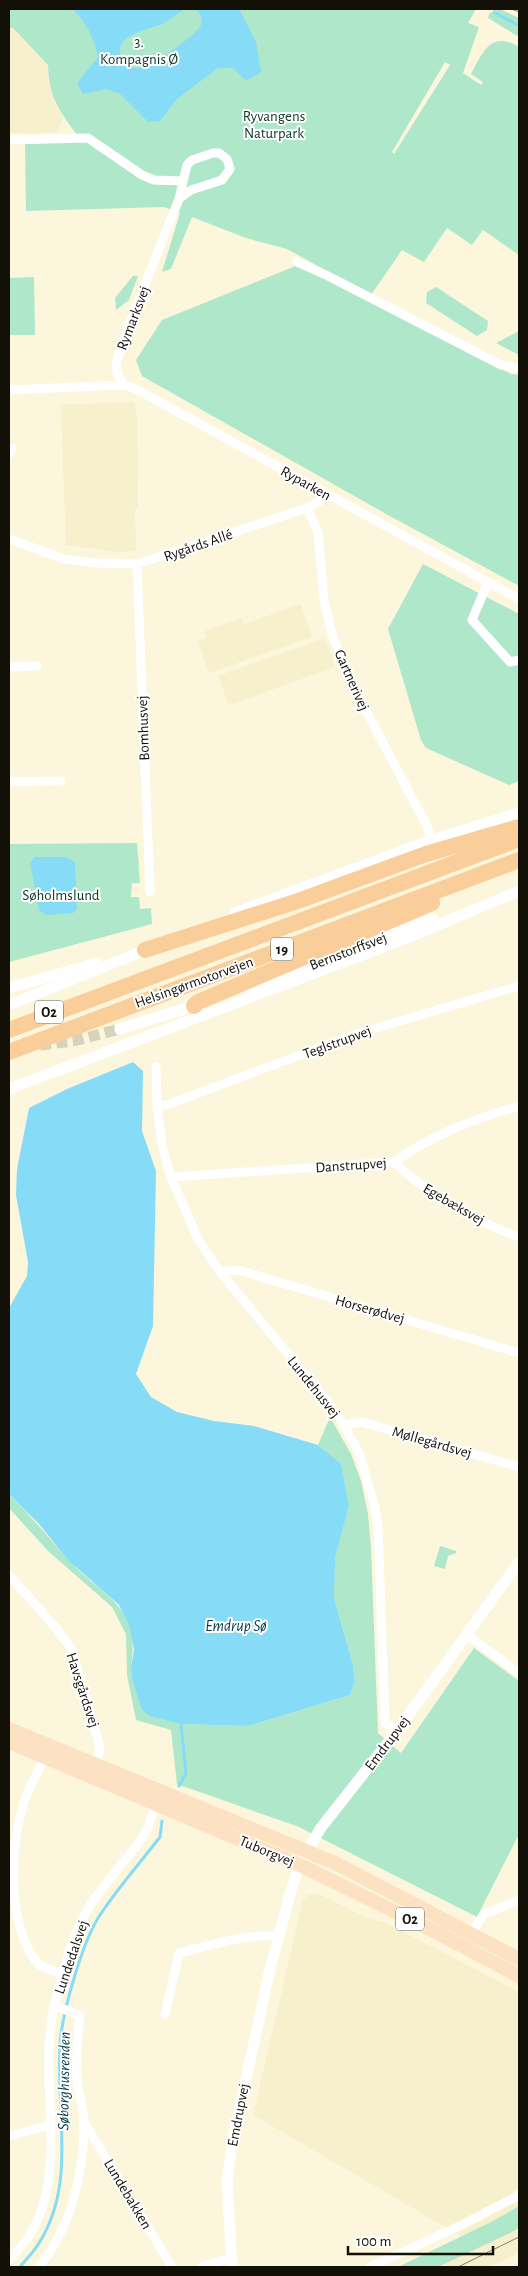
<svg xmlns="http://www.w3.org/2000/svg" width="528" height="2276" viewBox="0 0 528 2276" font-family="'Alegreya Sans',sans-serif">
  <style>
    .built { fill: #f6f0cd }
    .green { fill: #afe7cb; fill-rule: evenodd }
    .water { fill: #86dcf6; fill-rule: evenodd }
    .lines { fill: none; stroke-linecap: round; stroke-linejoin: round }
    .stream { stroke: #86dcf6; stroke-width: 3 }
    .tertiary-tunnel { stroke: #d8d4bc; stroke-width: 11; stroke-dasharray: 11 5.5; stroke-linecap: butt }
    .minor { stroke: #fff; stroke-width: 9 }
    .tertiary { stroke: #fff; stroke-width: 11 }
    .primary { stroke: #fce2c2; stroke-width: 14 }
    .motorway { stroke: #face9a; stroke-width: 16 }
    .tram { stroke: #868271; stroke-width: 1 }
    .labels { text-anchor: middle; stroke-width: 4; stroke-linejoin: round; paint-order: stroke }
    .shield { fill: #fff; stroke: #595851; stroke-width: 1 }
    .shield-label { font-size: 14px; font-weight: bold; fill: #121007 }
    .park-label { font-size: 15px; fill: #093726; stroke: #fff }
    .street-label { font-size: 15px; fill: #121007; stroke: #fff }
    .water-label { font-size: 16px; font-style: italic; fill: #033b49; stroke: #fff }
  </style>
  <rect width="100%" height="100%" fill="#fbf6dc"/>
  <path class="built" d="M9 27 14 29 48 65 49 83 55 105 63 116 58 132 9 133Z
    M132 402 135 403 137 419 138 507 135 509 136 551 118 552 66 545 61 405Z
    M301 604 312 637 209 673 198 641 207 638 205 631 242 618 244 624Z
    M325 638 335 667 229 705 218 676Z
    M319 1894 367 1918 384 1922 519 1992V2215L468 2240 253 2115 303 1900 308 1895Z
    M519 2228V2253L489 2267H438Z"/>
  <path class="green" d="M9 9H476L468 23 479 27 463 73 481 85 483 82 471 74C483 52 491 30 519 47V255L483 230 472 245 447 228 424 262 402 250 371 295 287 249 246 238 192 217 171 269 162 272 180 213 164 207 26 211 25 144 82 141C61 113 49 101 48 65L14 29 9 27ZM445 62 450 65 394 154 392 152Z
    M495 9H500L519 18V37L488 18 490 12 493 13Z
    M298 265 511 374 519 375V586L388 515 142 376 136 360 162 320Z
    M133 276H138L129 300 116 310 115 298Z
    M34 277 35 335H9V278Z
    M436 287 488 321 487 330 477 336 426 303 427 292Z
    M519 331V355L496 343Z
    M423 564 519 614V781L509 785 426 748 421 740 388 629Z
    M137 843 140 883H132L131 897H139L140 909 151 908 152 924 9 962V844Z
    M330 1417 351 1454 361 1481 368 1514 371 1548 378 1733 401 1753 474 1648 519 1681V1834L477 1917 299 1827 177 1784 171 1730 136 1720 127 1675 126 1634 112 1607 48 1551 9 1508V1494C30 1515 48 1537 68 1559 103 1599 141 1603 131 1667L181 1724 248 1726 350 1695 355 1681 353 1665 334 1598V1557L349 1506 341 1465 318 1445Z
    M440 1546 456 1551V1553L448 1556 445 1569 434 1566Z
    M519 2206V2228L514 2231 438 2267H398L493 2221Z"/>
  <path class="water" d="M73 9H239L256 42 261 72 246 81 233 68H218L177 99 160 121 148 122 120 94 107 89 83 94 77 83 98 57C94 37 87 24 73 9ZM187 9 198 11 201 17C202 21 202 25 199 28 191 39 148 69 135 68 128 68 123 63 121 57 113 34 150 30 164 23 172 18 178 12 187 9Z
    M35 857H66L75 862 77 908 73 913 46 915 39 910 30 863Z
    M133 1062 143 1071 142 1131 156 1171 153 1326 136 1374 151 1397 177 1412 214 1421 254 1426 318 1445 341 1464 349 1506 335 1557 334 1598 353 1665 355 1681 350 1695 248 1726 181 1724 150 1716 142 1710 133 1682 131 1667 134 1650 129 1625 119 1605 69 1561 39 1524 9 1494V1308L27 1276 28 1262 16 1195 17 1169 29 1108 67 1089Z"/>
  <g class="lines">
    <path class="stream" d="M494 12 519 26
      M179 1786 186 1773 181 1724
      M20 2267C26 2259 34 2252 39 2243 79 2180 53 2104 61 2034 65 2005 83 1940 100 1915 118 1888 140 1863 160 1837L162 1821"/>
    <path class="tertiary-tunnel" d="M40 1045 73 1041 120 1029"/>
    <path class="minor" d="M9 140 88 138 142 175 154 180 183 181
      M297 262 328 276 501 365 519 368
      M124 385 117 373 116 363 128 327 179 199 187 165 192 160 213 153H219L227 159 230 169 222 180 191 190 179 199
      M9 390 124 385 136 389 519 599
      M9 454 12 448
      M307 508 318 532 324 600 332 634 348 677 426 824 432 840
      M9 539 64 559 94 563 137 564 307 508 330 495
      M137 564 150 892
      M488 582 472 620 510 662 519 660
      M9 667 37 666
      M9 782 61 781
      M156 1067 157 1106 162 1145 171 1177 198 1239 220 1272 328 1402 344 1425 359 1453 375 1507 378 1526 385 1723 397 1731
      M157 1106 167 1105 356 1034 519 986
      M394 1162C430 1196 473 1220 519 1237
      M171 1177 394 1162C432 1135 474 1119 519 1106
      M220 1272 238 1270 519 1353
      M344 1425 362 1422 519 1467
      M9 1575 57 1629 72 1650 98 1740 100 1750 95 1765
      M466 1634 519 1673
      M45 1758C38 1772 29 1787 24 1802 10 1845 7 1924 36 1961 42 1969 54 1971 63 1974
      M471 1933 484 1914 519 1900
      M165 2015 179 1953C212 1945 244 1934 278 1936
      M84 2122 172 2267
      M9 2136 50 2125
      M9 2260C80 2194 35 2090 54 2007 61 1976 70 1942 85 1914 101 1885 126 1862 144 1835 151 1825 151 1810 159 1800
      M39 2267C71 2227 84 2173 84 2123 84 2109 79 2095 77 2081 76 2060 77 2038 80 2016L54 2005
      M202 2267 232 2257
      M370 2267 464 2224 519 2195"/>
    <path class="tertiary" d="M235 913 432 840 519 813
      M9 988 97 963
      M249 989 433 919
      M9 1005 151 948
      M120 1029 194 1006 199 1008
      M9 1089 412 936 519 891
      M232 2267 227 2181 233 2139 270 1969 292 1887 300 1865 320 1829 397 1731 519 1562"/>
    <path class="primary" d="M9 1729 335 1863 519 1959
      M9 1742 300 1865 436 1932 519 1976"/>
    <path class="motorway" d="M145 950 298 901 426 854 519 827
      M194 1006 198 1002 432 903
      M9 1030 519 839
      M9 1052 519 860"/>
    <path class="tram" d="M512 9 519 12
      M458 2267 519 2237"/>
  </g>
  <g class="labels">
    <g class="shield">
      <rect x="271" y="937.5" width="22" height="23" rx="4"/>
      <rect x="35" y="1000.5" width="28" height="23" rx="4"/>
      <rect x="396" y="1907.5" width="28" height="23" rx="4"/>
    </g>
    <g class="shield-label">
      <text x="282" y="954">19</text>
      <text x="49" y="1017">O2</text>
      <text x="410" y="1924">O2</text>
    </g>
    <g class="park-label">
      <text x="139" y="47">3.<tspan x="139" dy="17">Kompagnis Ø</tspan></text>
      <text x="274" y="121">Ryvangens<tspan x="274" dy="17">Naturpark</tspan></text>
      <text x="61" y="900">Søholmslund</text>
    </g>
    <g class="street-label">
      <text transform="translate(133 318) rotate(-69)" y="5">Rymarksvej</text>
      <text transform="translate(306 483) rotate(29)" y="5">Ryparken</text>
      <text transform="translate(198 545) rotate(-19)" y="5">Rygårds Allé</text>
      <text transform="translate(352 680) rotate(66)" y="5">Gartnerivej</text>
      <text transform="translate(143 728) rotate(-92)" y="5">Bomhusvej</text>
      <text transform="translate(348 951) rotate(-21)" y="5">Bernstorffsvej</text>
      <text transform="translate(194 982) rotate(-20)" y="5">Helsingørmotorvejen</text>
      <text transform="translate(337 1042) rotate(-20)" y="5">Teglstrupvej</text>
      <text transform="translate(351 1165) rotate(-4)" y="5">Danstrupvej</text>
      <text transform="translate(454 1204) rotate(30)" y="5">Egebæksvej</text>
      <text transform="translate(370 1309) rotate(16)" y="5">Horserødvej</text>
      <text transform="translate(314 1387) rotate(51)" y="5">Lundehusvej</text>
      <text transform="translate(432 1442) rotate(16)" y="5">Møllegårdsvej</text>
      <text transform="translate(83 1690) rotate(72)" y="5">Havsgårdsvej</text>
      <text transform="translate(387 1743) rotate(-53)" y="5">Emdrupvej</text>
      <text transform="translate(267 1851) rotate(23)" y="5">Tuborgvej</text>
      <text transform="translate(71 1957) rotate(-71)" y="5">Lundedalsvej</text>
      <text transform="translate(238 2115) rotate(-79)" y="5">Emdrupvej</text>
      <text transform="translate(128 2194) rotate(59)" y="5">Lundebakken</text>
    </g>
    <g class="water-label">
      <text x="236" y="1631">Emdrup Sø</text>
      <text transform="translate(63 2081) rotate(-89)" y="6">Søborghusrenden</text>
    </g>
  </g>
  <rect width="528" height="2276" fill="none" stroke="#121007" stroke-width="20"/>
  <path d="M348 2246v8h145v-8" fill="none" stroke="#121007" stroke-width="2.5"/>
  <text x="356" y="2246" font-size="15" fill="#121007" stroke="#ffffff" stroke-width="4" paint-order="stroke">100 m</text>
</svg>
